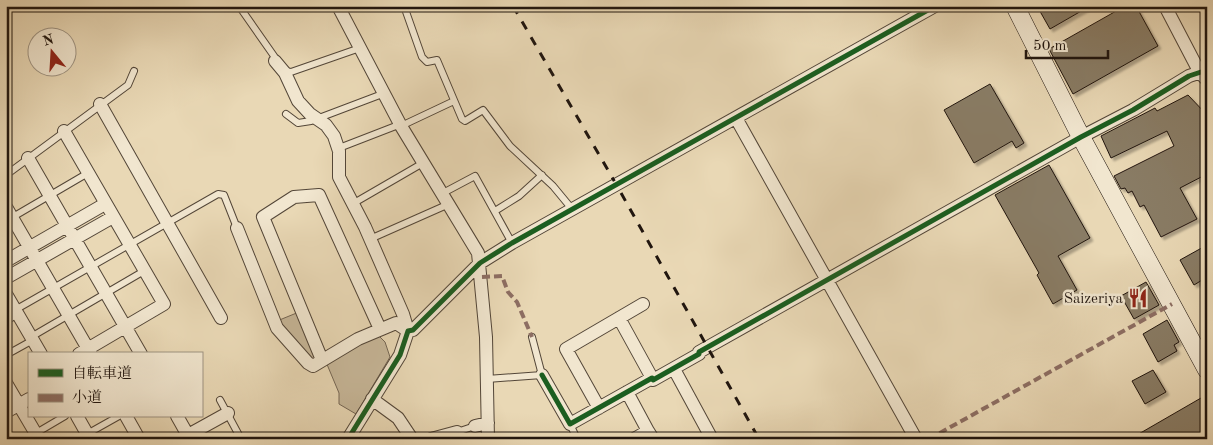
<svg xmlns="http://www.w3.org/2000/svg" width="1213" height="445" viewBox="0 0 1213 445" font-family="'Old Standard TT','Noto Serif JP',serif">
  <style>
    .green { fill: #c7b799; stroke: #746654 }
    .building { fill: #897b65; stroke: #21160f; filter: url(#shadow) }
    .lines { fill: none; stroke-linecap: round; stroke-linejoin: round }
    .lane-casing { stroke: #534638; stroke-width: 8 }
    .street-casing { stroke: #534638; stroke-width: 14 }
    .secondary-casing { stroke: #21160f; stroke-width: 19 }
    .lane { stroke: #f1e6cf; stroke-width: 6 }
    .street { stroke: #f1e6cf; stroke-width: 12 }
    .secondary { stroke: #f1e6cf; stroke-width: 18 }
    .rail { stroke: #21160f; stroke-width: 3; stroke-dasharray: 9 9; stroke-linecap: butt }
    .quiet { stroke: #8d6e63; stroke-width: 4; stroke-dasharray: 8 4; stroke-linecap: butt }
    .cycleway-casing { stroke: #f1e6cf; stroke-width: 8 }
    .cycleway { stroke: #1b5e20; stroke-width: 5 }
    .labels { text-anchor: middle; stroke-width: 5; stroke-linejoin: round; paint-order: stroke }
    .poi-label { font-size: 15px; fill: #21160f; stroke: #f1e6cf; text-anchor: end }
  </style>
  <defs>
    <filter id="shadow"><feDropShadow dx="3" dy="3" stdDeviation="1" flood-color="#0004"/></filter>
  </defs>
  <rect width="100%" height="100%" fill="#e9d8b5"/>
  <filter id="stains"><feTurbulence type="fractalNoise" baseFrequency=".004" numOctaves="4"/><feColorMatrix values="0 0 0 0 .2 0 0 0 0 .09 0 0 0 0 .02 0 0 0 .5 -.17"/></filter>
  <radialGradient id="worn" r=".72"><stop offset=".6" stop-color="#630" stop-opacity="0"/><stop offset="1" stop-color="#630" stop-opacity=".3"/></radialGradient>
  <path class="green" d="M299 312 318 357 314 362 277 321Z
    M376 333 385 342 390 357 356 414 339 404V393L326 362Z"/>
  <path class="building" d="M1037 6H1090L1050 29Z
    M1125 6H1136L1158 46 1073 94 1049 49Z
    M990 84 1024 143 1016 148 1012 141 974 163 944 110Z
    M1188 95 1207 115V174L1180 188 1197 219 1161 237 1144 205 1140 207 1132 191 1128 193 1125 188 1121 189 1114 176 1174 146 1167 131 1111 158 1101 136 1155 108 1157 111Z
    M1049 165 1090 238 1058 256 1077 290 1053 304 1037 275 1039 273 995 195Z
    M1207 245V277L1194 285 1180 260Z
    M1146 282 1159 305 1134 319 1121 296Z
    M1167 320 1179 342 1174 345 1177 351 1158 362 1143 334Z
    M1153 370 1166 392 1145 404 1132 381Z
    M1201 398 1203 402 1207 401V439H1130Z"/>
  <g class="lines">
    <defs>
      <path id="lane" d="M239 6 274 56 275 61
        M404 6 422 57 427 62 437 60 462 119 465 121 483 110 510 146 553 186 572 209
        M284 71 291 72 360 48
        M286 114 298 123 311 121 385 93
        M401 126 454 101
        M339 148 401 124
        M6 175 128 85 134 71
        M443 193 475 176 512 243
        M354 203 423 163
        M495 211 519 196 542 175
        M6 221 88 173
        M370 239 449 204
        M15 310 218 194 224 195 237 228
        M6 321 18 314
        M31 337 144 271
        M6 355 33 340
        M487 379 542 375 532 337
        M220 400 241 439
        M570 424 577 439
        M457 432 475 426
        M87 434 119 416
        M26 439 65 416"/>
      <path id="street" d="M338 6 401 126 478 253 486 337 488 439
        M1165 6 1200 73 1207 80
        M275 61 285 73 298 101 310 114 326 125 334 136 339 151V177L365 227 403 314 408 331
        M100 104 221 318
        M736 118 916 439
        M64 131 164 304 79 354
        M28 158 141 354
        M6 207 91 354
        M237 228 277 328 308 363 313 366 358 339 396 323 408 331
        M6 261 105 204
        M6 278 113 217
        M6 294 41 354
        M619 318 652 378
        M322 360 263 217 294 197 319 195 380 329
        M674 369 712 439
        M542 375 570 424 652 378 653 380 699 354V352L1081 137 1133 110 1189 76 1207 70
        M6 383 39 439
        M627 392 648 431
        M372 399 398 418 412 439
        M599 408 566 349 643 304
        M6 412 29 399
        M77 416 90 439
        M126 416 139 439
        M177 416 190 439
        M475 426 488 423
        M181 439 228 413
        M348 439 400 355 408 331 413 330 480 263 512 243 935 6
        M431 439 457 432
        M634 439 648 431 653 439"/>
      <path id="secondary" d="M1015 6 1081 137 1207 370"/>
    </defs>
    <use href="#lane" class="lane-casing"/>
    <use href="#street" class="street-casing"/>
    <use href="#secondary" class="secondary-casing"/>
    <use href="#lane" class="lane"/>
    <use href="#street" class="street"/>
    <use href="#secondary" class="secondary"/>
    <path class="rail" d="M513 6 616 184 759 439"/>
    <path class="quiet" d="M482 277 502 276 508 292 517 302 532 337
      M929 439 1172 304"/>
    <defs>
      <path id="cycleway" d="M542 375 570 424 652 378 653 380 699 354V352L1081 137 1133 110 1189 76 1207 70
        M348 439 400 355 408 331 413 330 480 263 512 243 935 6"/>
    </defs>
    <use href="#cycleway" class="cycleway-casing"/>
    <use href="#cycleway" class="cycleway"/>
  </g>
  <defs>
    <symbol id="restaurant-bare" viewBox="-9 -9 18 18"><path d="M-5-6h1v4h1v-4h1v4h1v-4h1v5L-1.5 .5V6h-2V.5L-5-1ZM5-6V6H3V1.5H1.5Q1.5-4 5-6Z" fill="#8f2418" stroke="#f1e6cf" stroke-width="2.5" paint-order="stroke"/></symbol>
  </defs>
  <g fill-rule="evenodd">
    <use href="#restaurant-bare" x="1124" y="284" width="28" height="28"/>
  </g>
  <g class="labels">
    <g class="poi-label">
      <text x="1123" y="303">Saizeriya</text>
    </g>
  </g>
  <rect width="1213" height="445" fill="none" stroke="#e9d8b5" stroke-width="25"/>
  <rect x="8" y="8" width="1198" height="430" fill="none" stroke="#21160f" stroke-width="2.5"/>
  <rect x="12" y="12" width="1188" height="420" fill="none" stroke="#21160f"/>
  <rect x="28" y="352" width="175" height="65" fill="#f1e6cf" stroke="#9e9382"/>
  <rect x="38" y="369" width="25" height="8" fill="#1b5e20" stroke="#9e9382"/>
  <text x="72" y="378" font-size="15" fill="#21160f">自転車道</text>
  <rect x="38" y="394" width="25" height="8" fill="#8d6e63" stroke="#9e9382"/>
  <text x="72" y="402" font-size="15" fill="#21160f">小道</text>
  <g transform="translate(52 52) rotate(342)"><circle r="24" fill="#f1e6cf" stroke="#9e9382"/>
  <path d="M0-4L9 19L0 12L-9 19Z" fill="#8f2418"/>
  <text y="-8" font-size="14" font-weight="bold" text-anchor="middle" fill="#21160f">N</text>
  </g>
  <path d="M1026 50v8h82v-8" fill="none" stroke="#21160f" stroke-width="2.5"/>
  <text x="1033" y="50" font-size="15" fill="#21160f" stroke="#f1e6cf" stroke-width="4" paint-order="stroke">50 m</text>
  <rect width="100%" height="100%" filter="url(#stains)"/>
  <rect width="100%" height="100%" fill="url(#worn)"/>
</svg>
